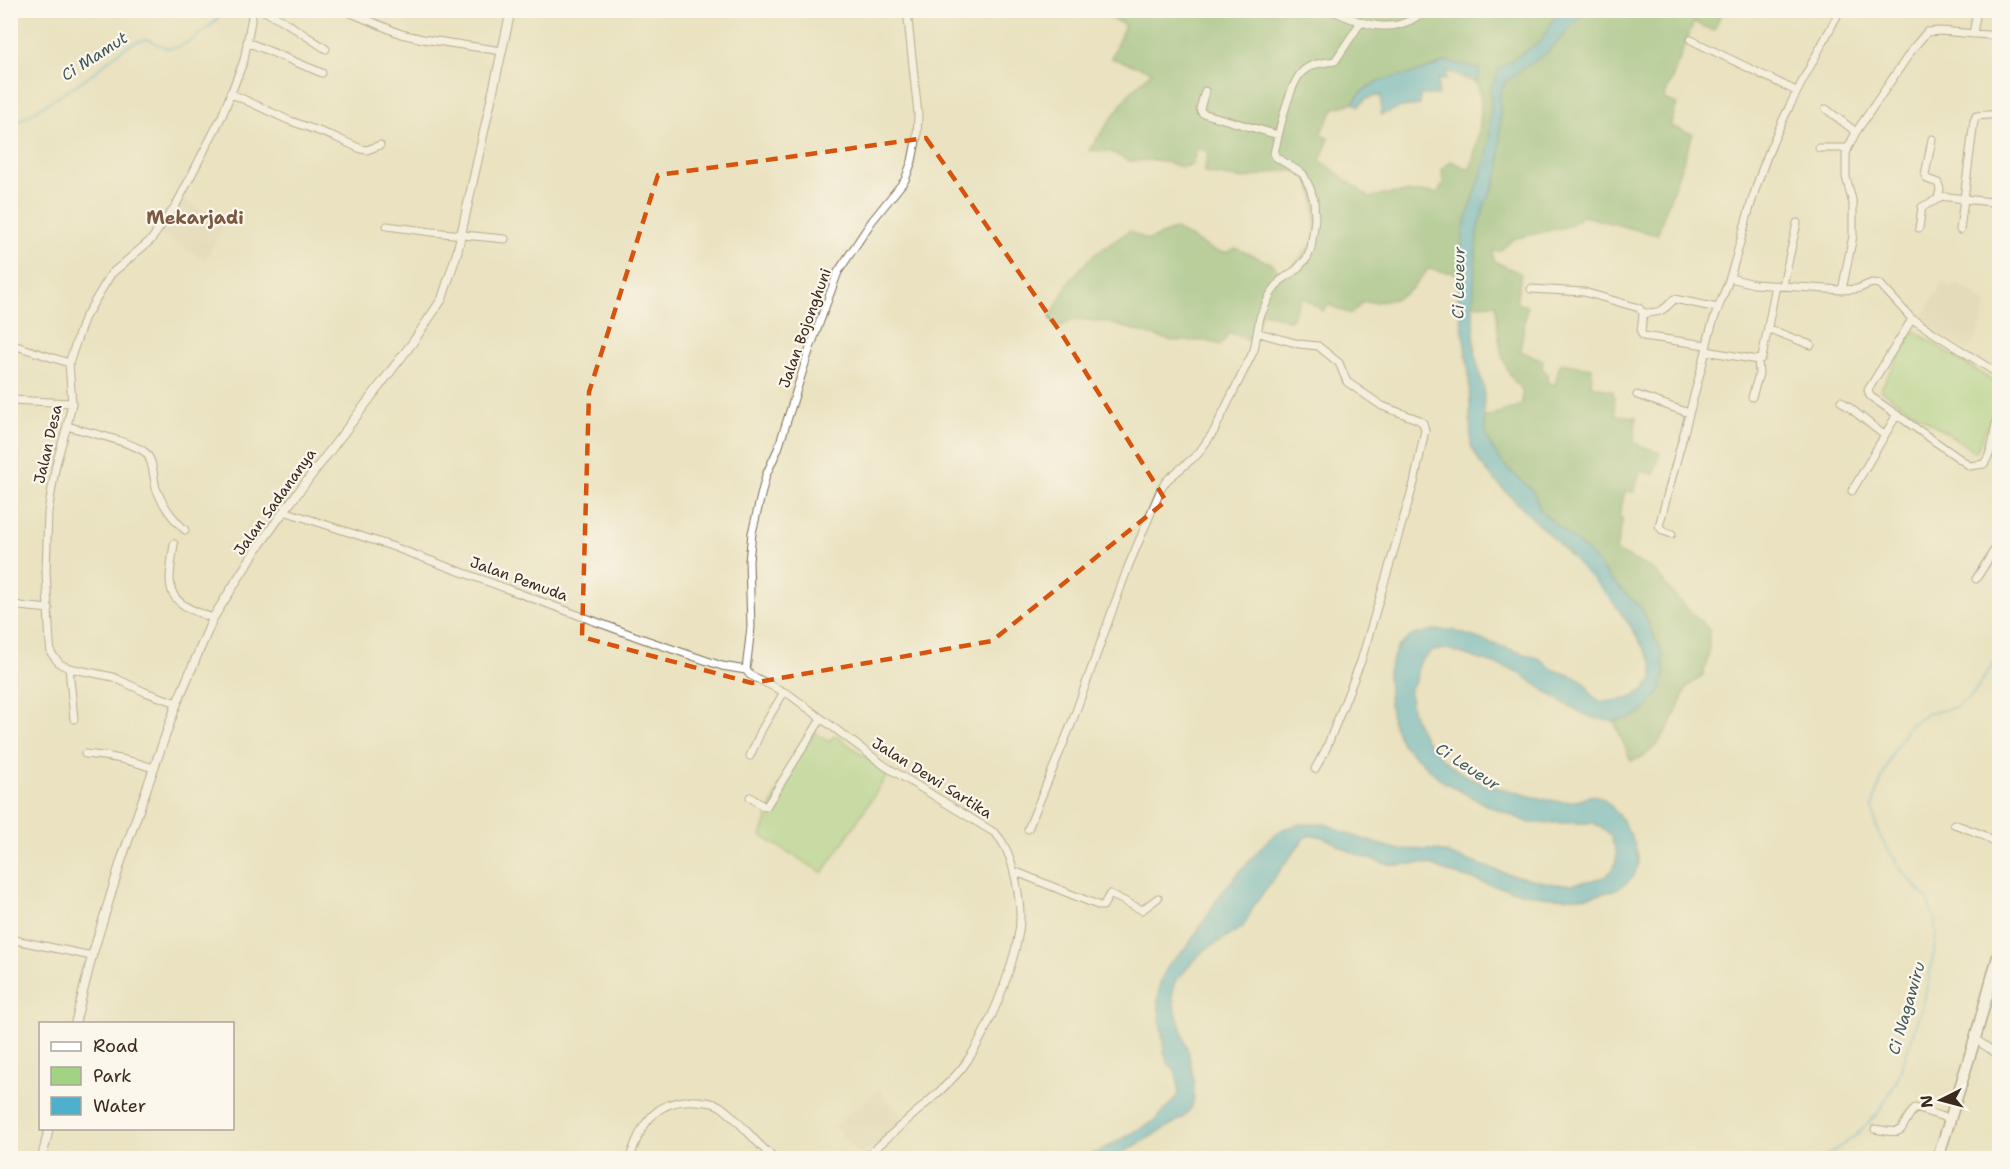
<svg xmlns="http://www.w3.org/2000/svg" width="2010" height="1169" viewBox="0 0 2010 1169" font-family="'Shantell Sans',sans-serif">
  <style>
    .built { fill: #ded3b4 }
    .green { fill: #a1d383; stroke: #6e7e50; stroke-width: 1.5 }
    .forest { fill: #80b571; stroke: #5e7048; stroke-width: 1.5; fill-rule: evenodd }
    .water { fill: #4db0cc; stroke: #446d75; stroke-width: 1.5 }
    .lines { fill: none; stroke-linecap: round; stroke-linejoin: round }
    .stream { stroke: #4db0cc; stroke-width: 2 }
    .minor-casing { stroke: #786a57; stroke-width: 9 }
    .tertiary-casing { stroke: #786a57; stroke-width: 10 }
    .trunk-casing { stroke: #786a57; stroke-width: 13 }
    .minor { stroke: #fff; stroke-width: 7 }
    .tertiary { stroke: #fff; stroke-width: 8 }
    .trunk { stroke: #fff; stroke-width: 10 }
    .marked { fill: none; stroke: #d7540e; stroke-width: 4.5; stroke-dasharray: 12 8; stroke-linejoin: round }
    .labels { text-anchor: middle; stroke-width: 4.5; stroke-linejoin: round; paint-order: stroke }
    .street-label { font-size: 15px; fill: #3b2a1e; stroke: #fbf7ec }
    .water-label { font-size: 16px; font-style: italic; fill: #41595b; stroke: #fbf7ec }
    .quarter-label { font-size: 18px; font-weight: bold; fill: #7b5a44; stroke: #fbf7ec }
  </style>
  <rect width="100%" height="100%" fill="#fbf7ec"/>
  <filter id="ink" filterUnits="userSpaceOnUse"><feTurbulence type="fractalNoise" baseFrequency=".0167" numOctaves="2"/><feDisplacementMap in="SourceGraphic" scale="12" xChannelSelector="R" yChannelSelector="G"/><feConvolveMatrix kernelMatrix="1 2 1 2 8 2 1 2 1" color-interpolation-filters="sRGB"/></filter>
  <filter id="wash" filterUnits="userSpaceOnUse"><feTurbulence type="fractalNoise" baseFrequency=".008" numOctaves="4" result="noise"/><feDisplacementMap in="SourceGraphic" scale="24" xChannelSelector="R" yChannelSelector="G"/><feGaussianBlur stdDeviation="1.35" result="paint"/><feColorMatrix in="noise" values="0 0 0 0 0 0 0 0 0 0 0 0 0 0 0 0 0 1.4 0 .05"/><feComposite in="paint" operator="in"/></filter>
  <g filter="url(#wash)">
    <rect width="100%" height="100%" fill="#eae2c0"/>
    <path class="built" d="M184 200 226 224 205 261 159 234Z
      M1943 282 1949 287 1957 284 1977 295 1976 300 1987 303 1980 330 1977 333 1975 341 1968 351 1919 322Z
      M879 1088 904 1119 861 1156 834 1127Z"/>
    <path class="green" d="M1914 331 1999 385V400L1976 452 1880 390Z
      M815 732 829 742 835 735 888 774 823 873 761 836 779 787Z"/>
    <path class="forest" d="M1099 11H1558L1542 40 1499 69 1487 157 1464 228 1458 274 1428 269C1406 298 1399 302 1363 302L1351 314 1329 305 1323 311 1302 297 1290 320 1262 312 1250 341 1230 332 1221 345 1206 341H1172L1106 322 1077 319 1058 327 1050 318 1068 283 1091 257 1129 231 1148 240 1176 229 1212 250 1226 253 1236 248 1272 264 1284 276 1315 241C1315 216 1319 190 1302 171H1279L1244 179 1204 173 1208 152 1197 148 1192 165 1182 167 1157 160 1129 161 1111 152 1089 150 1128 95 1152 71 1111 58 1125 25 1098 12ZM1447 61 1480 69C1479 73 1476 79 1477 83 1478 91 1482 96 1481 107 1481 128 1476 149 1470 170L1451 161 1442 169 1443 185 1437 193C1423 190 1383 193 1370 198L1320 160 1329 139 1320 134 1335 108 1353 103C1366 80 1392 78 1415 73 1426 70 1436 65 1447 61Z
      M1585 11H1722L1714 31 1694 22 1664 99 1677 104 1670 126 1693 134 1657 235 1583 216 1569 226 1513 239 1500 251H1493L1494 261 1521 274 1516 303 1527 306 1520 351 1543 360 1542 368 1548 375 1547 382 1555 385 1560 363 1592 368 1591 385 1613 391 1616 415 1636 417 1634 443 1660 453 1654 474 1640 471 1634 492 1625 491 1619 517 1623 519 1616 551 1654 570 1678 600 1709 629V654L1703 675 1687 687 1671 724 1656 746 1643 757 1631 761 1614 721 1631 718 1647 709 1662 655 1642 609 1609 578 1591 555 1541 511 1533 491 1505 466 1492 448 1486 435 1484 418 1522 405V390C1497 365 1499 337 1496 304L1473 305 1477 233 1485 203 1494 186 1500 168V94L1506 81 1546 53 1562 37Z"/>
    <path class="water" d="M1558 11H1585L1562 37 1546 53 1506 81 1500 94V168L1494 186 1485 203 1477 233 1473 305 1475 355 1484 388V418L1486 435 1492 448 1505 466 1533 491 1541 511 1591 555 1609 578 1642 609 1662 655 1665 673 1661 690 1647 709 1631 718 1614 721 1592 718 1565 704 1516 671 1447 649 1433 651 1421 660 1417 671 1416 682 1410 688C1408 728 1439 763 1474 780 1485 786 1501 788 1513 791 1528 796 1542 800 1557 801 1564 802 1573 802 1580 800 1587 798 1589 794 1597 796 1613 800 1641 846 1638 863 1636 879 1622 888 1608 892 1557 907 1505 889 1456 875 1446 872 1436 866 1426 864 1416 862 1404 866 1394 865 1388 865 1382 863 1376 861 1366 859 1356 854 1347 850 1332 843 1322 832 1305 837L1255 904 1243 927 1203 951 1174 983 1173 996 1174 1005 1189 1055 1194 1081V1097L1192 1107 1183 1118 1114 1158H1079L1098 1152 1156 1120 1178 1095V1082L1175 1071 1168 1063 1164 1051 1158 1001 1160 981 1169 964 1187 947 1198 930 1221 893 1267 841 1283 829 1300 824H1326L1347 834 1395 849 1436 850 1508 874 1554 884H1572L1593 880 1606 876 1614 868 1617 854 1610 835 1594 823H1530L1486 805 1442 781 1402 744 1392 720 1389 697 1388 671 1397 648 1411 636 1433 630H1452L1540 659 1552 669 1580 679 1586 684 1592 696 1602 702 1627 699 1644 690 1653 678V664L1631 627 1603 588 1499 485 1480 463 1471 446 1469 374 1458 297V274L1464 228 1487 157 1490 132 1491 88 1499 69 1542 40Z
      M1447 61 1480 69 1477 83 1446 71V80L1438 79V95H1420V105L1402 107 1381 115V95L1366 99 1359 106 1353 103C1366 80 1392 78 1415 73 1426 70 1436 65 1447 61Z"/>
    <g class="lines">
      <path class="stream" d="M10 127C36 110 63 94 88 77 105 65 122 45 142 40 152 37 158 47 168 48 183 50 217 24 223 10
        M1574 560 1611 599
        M1823 1158 1854 1137 1878 1113 1897 1081 1924 1001 1934 953 1936 934 1935 920 1927 899 1900 868 1881 838 1876 825 1873 808 1876 793 1893 752 1909 725 1926 714 1953 708 1970 698 2000 654"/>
    </g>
  </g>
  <g filter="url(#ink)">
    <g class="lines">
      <defs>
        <path id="minor" d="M262 10 282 20 326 49
          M344 10 401 34 423 39 502 51
          M1331 10C1363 25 1396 37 1425 10
          M1973 34 1977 10
          M1691 40 1796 91
          M247 42 322 73
          M1205 91 1200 109 1202 113 1278 135
          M230 93 288 120 335 137 361 149 367 150 380 145
          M1826 109 1856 132
          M1819 148H1848
          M1939 196 2000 203
          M387 226 432 232 505 239
          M1919 228 1922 207 1938 199 1940 189 1938 183 1927 179 1925 175 1932 139
          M1960 230 1974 121 1976 116 2000 114
          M1730 278 1754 284 1842 290 1857 289 1872 283 1880 284 1912 319 2000 375
          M1783 285 1797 223
          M1531 289 1584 292 1639 308 1643 313 1641 332 1643 336 1706 345
          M1842 290 1853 236V204L1846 177V154L1848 148 1856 132 1914 47 1927 32 1940 31 2000 36
          M1643 313C1659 313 1664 311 1674 299L1718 308
          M1912 319 1868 390 1870 396 1970 466 1984 464C1997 445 1992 429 2000 409
          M1769 329 1811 345
          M1259 333 1299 344 1318 346 1339 363 1347 382 1382 406 1417 419 1423 423 1425 430 1414 483 1361 661 1326 749 1315 769
          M10 344 69 363
          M1706 351C1709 325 1722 301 1730 277 1742 239 1750 200 1765 162 1785 109 1814 61 1840 10
          M1637 395 1689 413
          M1752 397 1759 374 1758 360
          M10 400 72 403
          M1841 401 1884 435
          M67 426C85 432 134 442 146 453 154 462 153 477 156 488 162 504 173 519 185 530
          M1852 491 1896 416
          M284 511 391 546 640 638 722 666 746 670
          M1672 534 1663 531 1659 526 1706 351 1758 360 1762 358 1776 285
          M174 544C167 592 164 601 213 618
          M1976 579 2000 541
          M10 602 20 606 49 609
          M69 668 74 719
          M746 670 751 627 749 561 752 533 766 475 778 449 809 351 838 272 872 221 905 180 912 161 917 136 918 114 907 10
          M746 670 750 675 790 695 885 766 995 833C1015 852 1024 911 1018 937 1011 974 987 1034 965 1064 953 1081 935 1095 920 1109 901 1125 883 1142 865 1158
          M177 703 145 692 113 677 69 668 60 664 51 653 50 644 46 572 48 512 56 464 67 426 72 403 69 363 84 319 111 274 151 240 176 205 222 116 244 60 253 10
          M85 754C109 756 131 760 153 768
          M750 756 762 729 784 692
          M750 797 763 806 766 807 821 719
          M1954 824 1981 834 2000 846
          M1028 829 1071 725 1128 567 1161 489 1167 480 1198 454 1214 431 1254 350 1260 317 1270 295 1280 281 1296 270 1307 258 1311 249 1315 219 1314 201 1310 188 1303 174 1276 157 1274 154 1275 149C1279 131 1289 86 1301 73 1310 63 1323 63 1335 61L1361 22
          M1014 871 1100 906H1103L1110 894 1142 910 1158 898
          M10 939 92 956
          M1975 1039 2000 1056
          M1875 1129C1911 1136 1896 1129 1915 1108L1950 1119
          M630 1158C641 1123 657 1098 697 1101 705 1102 713 1102 720 1106 738 1118 756 1144 774 1158"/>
        <path id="tertiary" d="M75 1024 92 956 122 858 177 703 213 618 256 550 284 511 413 342 442 299 457 253 511 10
          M42 1158 49 1128"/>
        <path id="trunk" d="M1938 1158 1975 1039 2000 949"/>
      </defs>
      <use href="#minor" class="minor-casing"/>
      <use href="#tertiary" class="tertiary-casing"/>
      <use href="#trunk" class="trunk-casing"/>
      <use href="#minor" class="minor"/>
      <use href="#tertiary" class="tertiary"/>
      <use href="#trunk" class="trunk"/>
    </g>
  </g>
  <path d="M0 0H2010V1169H0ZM926 138 1063 336 1166 501 992 641 752 683 582 637 589 392 658 175Z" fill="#eae2c0" fill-opacity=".55" fill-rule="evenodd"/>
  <path class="marked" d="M926 138 1063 336 1166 501 992 641 752 683 582 637 589 392 658 175Z"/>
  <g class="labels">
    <g class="street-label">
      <text transform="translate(805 328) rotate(-70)" y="5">Jalan Bojonghuni</text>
      <text transform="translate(48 444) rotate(-77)" y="5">Jalan Desa</text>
      <text transform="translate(275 502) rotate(-54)" y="5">Jalan Sadananya</text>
      <text transform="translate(519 579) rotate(20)" y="5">Jalan Pemuda</text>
      <text transform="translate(932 778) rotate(32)" y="5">Jalan Dewi Sartika</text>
    </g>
    <g class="water-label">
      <text transform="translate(94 56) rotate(-33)" y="6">Ci Mamut</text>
      <text transform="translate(1458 283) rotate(-89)" y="6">Ci Leueur</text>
      <text transform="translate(1468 766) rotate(33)" y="6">Ci Leueur</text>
      <text transform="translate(1906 1008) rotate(-74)" y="6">Ci Nagawiru</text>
    </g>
    <g class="quarter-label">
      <text x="195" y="224">Mekarjadi</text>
    </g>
  </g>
  <rect width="2010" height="1169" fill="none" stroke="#fbf7ec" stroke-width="36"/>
  <rect x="39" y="1022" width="195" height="108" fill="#fbf7ec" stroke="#aea59a" stroke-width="1.5"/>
  <rect x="51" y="1042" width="30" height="9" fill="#ffffff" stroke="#aea59a" stroke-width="1.5"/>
  <text x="93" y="1052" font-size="18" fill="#3b2a1e">Road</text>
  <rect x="51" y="1067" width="30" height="18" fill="#a1d383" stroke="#aea59a" stroke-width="1.5"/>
  <text x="93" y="1082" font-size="18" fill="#3b2a1e">Park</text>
  <rect x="51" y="1097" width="30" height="18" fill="#4db0cc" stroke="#aea59a" stroke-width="1.5"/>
  <text x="93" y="1112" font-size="18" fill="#3b2a1e">Water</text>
  <g transform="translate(1941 1100) rotate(264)" stroke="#fbf7ec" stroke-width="4.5" paint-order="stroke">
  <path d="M0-4.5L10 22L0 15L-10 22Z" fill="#3b2a1e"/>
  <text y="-9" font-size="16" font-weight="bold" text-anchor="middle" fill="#3b2a1e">N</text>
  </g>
</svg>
